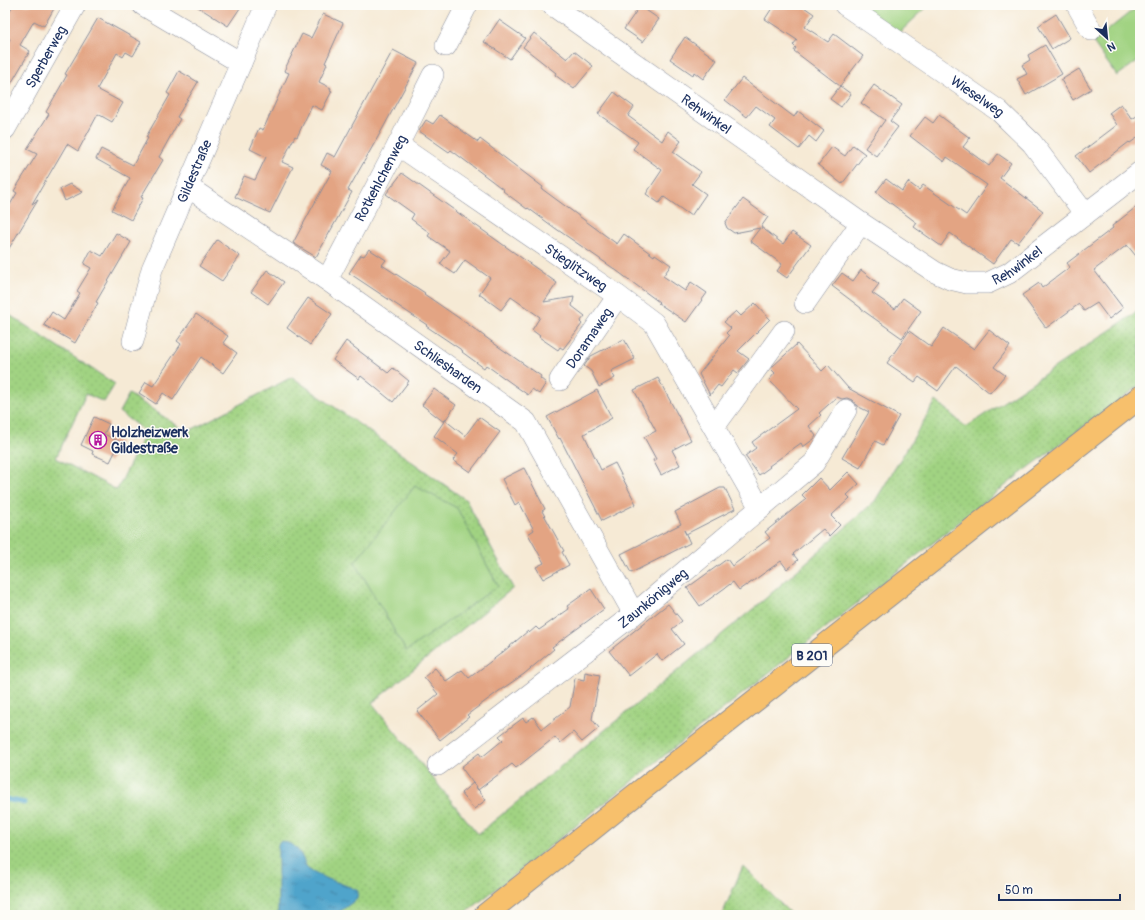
<svg xmlns="http://www.w3.org/2000/svg" width="1145" height="920" viewBox="0 0 1145 920" font-family="Pangolin,sans-serif">
  <style>
    .grass { fill: url(#grass-dots); stroke: #5e8170 }
    .green { fill: #a1d382; stroke: #5e8170 }
    .water { fill: url(#water-ripples); stroke: #366a94 }
    .lines { fill: none; stroke-linecap: round; stroke-linejoin: round }
    .stream { stroke: #50a4cb; stroke-width: 5 }
    .building { fill: #e3a483 }
    .minor-casing { stroke: #888c9a; stroke-width: 22 }
    .major-casing { stroke: #888c9a; stroke-width: 24 }
    .minor { stroke: #fff; stroke-width: 21 }
    .major { stroke: #f7c06c; stroke-width: 22 }
    .labels { text-anchor: middle; stroke-width: 3; stroke-linejoin: round; paint-order: stroke }
    .shield { fill: #fdfcf7; stroke: #5f6c8c; stroke-width: 1 }
    .shield-label { font-size: 13px; font-weight: bold; fill: #1b2f5e }
    .street-label { font-size: 14px; fill: #1b2f5e; stroke: #fdfcf7 }
    .poi-label { font-size: 14px; font-weight: bold; fill: #1b2f5e; stroke: #fdfcf7; text-anchor: start }
  </style>
  <defs>
    <pattern id="grass-dots" width="8" height="8" patternUnits="userSpaceOnUse"><rect width="8" height="8" fill="#a1d382"/><path d="M2 2h.1M6 6h.1" fill="none" stroke="#8ab573" stroke-width="1.8" stroke-linecap="round"/></pattern>
    <pattern id="water-ripples" width="26" height="14" patternUnits="userSpaceOnUse"><rect width="26" height="14" fill="#50a4cb"/><path d="M2 4q2-2 4 0t4 0M15 11q2-2 4 0t4 0" fill="none" stroke="#4286a8"/></pattern>
  </defs>
  <rect width="100%" height="100%" fill="#fdfcf7"/>
  <filter id="ink" filterUnits="userSpaceOnUse"><feTurbulence type="fractalNoise" baseFrequency=".025" numOctaves="2"/><feDisplacementMap in="SourceGraphic" scale="8" xChannelSelector="R" yChannelSelector="G"/><feConvolveMatrix kernelMatrix="1 2 1 2 8 2 1 2 1" color-interpolation-filters="sRGB"/></filter>
  <filter id="wash" filterUnits="userSpaceOnUse"><feTurbulence type="fractalNoise" baseFrequency=".012" numOctaves="4" result="noise"/><feDisplacementMap in="SourceGraphic" scale="16" xChannelSelector="R" yChannelSelector="G"/><feGaussianBlur stdDeviation="0.9" result="paint"/><feColorMatrix in="noise" values="0 0 0 0 0 0 0 0 0 0 0 0 0 0 0 0 0 1.4 0 .05"/><feComposite in="paint" operator="in"/></filter>
  <g filter="url(#wash)">
    <rect width="100%" height="100%" fill="#f6ead5"/>
    <path class="grass" d="M1140 310V385L1020 474 463 915H5V312L115 384 104 402 86 394 56 458 117 490 146 432 119 412 129 394 187 432 292 377 466 500 513 588 372 703 478 834 765 599 875 501 936 401 966 427Z
      M743 866 792 915H722Z"/>
    <path class="green" d="M864 5H929L899 33 861 8Z
      M1139 5 1140 59 1117 76 1093 42Z
      M415 486 457 508 498 586 406 651 355 562Z"/>
    <path class="water" d="M281 841C294 844 298 848 304 861 305 863 306 867 308 869 319 878 344 883 358 891L357 899 335 915H278V845Z"/>
    <g class="lines">
      <path class="stream" d="M5 799 25 803"/>
    </g>
    <g id="blocks">
      <path class="building" d="M13 5H56L44 26 34 21 20 45 30 51 5 94V48L10 39 5 36V19Z
        M195 5H242L228 26Z
        M774 5H801L814 14 805 27 828 42 834 34 863 56 840 86 851 94 841 107 830 99 840 86 794 51 796 48 793 45 797 40 765 19Z
        M640 6 659 19 643 42 624 29Z
        M323 14 343 23 325 63 327 64 319 82 331 88 330 90 332 91 322 110 312 105 297 137 295 136 282 162 293 167 270 213 235 197 244 176 255 180 266 157 250 149 259 128 263 130 289 73 284 71 302 34 311 38Z
        M1056 14 1070 38 1052 49 1038 26Z
        M98 18 141 42 133 56 126 52 123 57 117 53 97 89 123 103 112 122 98 114 78 151 67 144 32 204 38 200 5 255V213L17 193 14 191 37 154 27 149 49 114 46 112 67 75 65 74Z
        M499 20 525 38 510 59 484 42Z
        M534 33 567 59 574 51 593 66 574 89 555 75 556 73 523 47Z
        M685 37 717 60 703 79 694 72 693 75 670 59Z
        M1045 45 1062 74 1026 95 1017 79 1027 74 1022 65 1030 60 1028 55Z
        M393 50 418 63 383 128 348 190 352 192 316 257 293 243 332 171 321 165 327 153 335 157Z
        M1079 69 1091 89 1073 100 1061 80Z
        M179 71 198 82 177 117 180 119 159 157 163 160 141 197 143 198 131 220 112 210 130 178 96 159 101 149 133 165 148 138 146 137 170 95 167 93Z
        M742 78 794 117 798 111 824 131 816 142 809 136 799 149 770 127 775 120 756 106 747 117 725 100Z
        M874 85 902 105 890 121 898 127 876 156 865 148 885 120 861 103Z
        M614 92 634 107 628 116 662 141 668 131 681 141 673 152 701 172 692 184 706 194 691 216 664 197 659 203 646 194 662 170 633 149 638 142 598 114Z
        M1121 104 1132 119 1140 114V136L1130 143 1129 142 1089 173 1076 156 1117 125 1109 113Z
        M440 115 478 142 480 139 543 187 542 189 617 244 624 234 654 256 655 254 671 265 663 276 685 291 691 282 707 293 686 322 658 303 659 302 613 268 555 228 528 208 527 209 503 191 504 190 451 150 449 152 419 131 426 120 433 124Z
        M939 115 970 138 963 147 989 166 998 154 1011 163 1000 178 1043 211 1018 243 1011 239 993 264 950 233 941 246 914 227 917 223 876 192 886 179 902 191 908 182 919 190 923 185 966 215 987 185 947 157 944 162 910 136 925 117 933 123Z
        M853 145 865 154 842 184 818 165 832 147 845 156Z
        M402 173 557 283 544 302 574 297 572 306 585 316 580 322 582 324 563 349 560 347 558 350 539 337 540 336 532 330 540 317 511 297 501 310 479 294 490 278 465 260 455 274 440 264 450 251 428 236 430 233 411 219 414 214 386 194Z
        M70 184 83 192 65 201 60 189Z
        M743 199 768 217 761 227 783 244 792 232 811 245 787 278 777 271 782 264 750 241 760 228 734 233 727 228 725 223Z
        M1140 204V261L1127 245 1094 270 1123 308 1109 319 1097 303 1084 311 1079 304 1046 328 1022 295 1039 283 1042 288 1070 267 1067 263 1113 228 1112 226Z
        M116 233 131 242 96 302 98 303 75 343 44 325 52 312 64 320 80 293 77 291 91 268 84 264 91 250 102 256Z
        M217 240 240 256 222 281 199 266Z
        M369 249 386 260 382 265 425 293 424 294 469 325 499 347 541 376 540 378 546 383 539 394 532 389 528 395 486 365 484 368 462 352 463 351 426 326 427 325 349 273 361 255 364 256Z
        M267 270 284 282 268 304 251 292Z
        M861 270 879 284 872 293 895 309 903 298 921 311 902 338 861 309V308L832 286 842 273 853 281Z
        M308 298 332 314 310 345 287 328Z
        M755 303 770 319 738 351 749 359 738 373 734 370 721 387 718 385 710 395 699 374 729 336 726 333 731 328 724 322 736 311 741 316Z
        M196 314 228 336 223 343 237 353 223 373 201 357 173 400 163 393 156 404 139 393 146 382 153 386 181 344 177 341Z
        M944 328 974 349 989 330 1010 346 994 367 1005 375 990 393 956 366 938 391 919 377 915 382 887 363 909 331 931 347Z
        M624 339 635 359 611 371 615 378 599 387 591 371 584 366 591 356Z
        M346 341 388 373 393 368 409 381 393 402 361 376 359 379 333 360Z
        M797 344 822 371 828 365 848 388 899 416 883 445 875 441 860 468 842 458 869 412 857 406 852 400 847 398 842 399 837 397 819 413 821 415 809 426 816 436 814 439 803 447 801 443 769 466 770 467 759 475 745 456 756 448 752 442 797 409 769 380 775 373 771 369 773 366Z
        M658 378 691 440 672 450 680 465 661 475 653 460 656 459 644 437 656 431 634 390Z
        M434 389 456 405 444 422 422 405Z
        M597 390 612 418 584 434 601 470 615 463 636 504 602 521 560 438 559 439 547 417Z
        M94 417 109 424 104 434 120 442 110 462 92 454 93 451 81 445Z
        M479 417 500 432 470 472 453 460 458 454 434 436 445 420 465 436Z
        M524 468 545 509 542 511 564 551 562 552 569 565 543 579 536 567 544 563 528 534 534 530 519 502 515 505 502 479Z
        M848 472 859 484 847 495 850 498 831 516 840 525 829 536 823 529 793 554 798 560 787 569 781 561 746 586V585L739 590 733 582 700 606 687 588 727 559 732 566 770 538 765 532 806 499 802 495 819 478 830 490Z
        M720 488H725L735 509 686 534 684 530 690 543 631 573 621 554 681 524 675 512Z
        M591 589 604 609 552 647 554 649 524 674 499 691 467 715 469 717 440 740 417 711 438 694 424 677 435 668 446 681 462 670 469 678 503 652 528 631 529 633 536 627 539 630 569 609 567 606Z
        M668 604 682 621 672 629 684 644 662 661 657 654 629 676 609 651Z
        M585 672 600 675 592 719 599 728 582 742 573 732 560 743 555 737 516 768 512 764 478 790 461 767 479 753 482 757 503 740 499 736 523 718 526 722 533 717 542 729 570 707 575 678 584 680Z
        M473 783 486 800 474 809 461 793Z"/>
    </g>
  </g>
  <g filter="url(#ink)">
    <use href="#blocks" fill-opacity="0" stroke="#888c9a" stroke-width="1"/>
    <g class="lines">
      <defs>
        <g id="minor">
          <path d="M143 5 241 63"/>
          <path id="s1" d="M552 5 861 223 935 272 950 279 967 283H988L1009 273 1140 172"/>
          <path id="s2" d="M845 5 999 111 1032 143 1085 214"/>
          <path d="M1077 5 1091 30"/>
          <path d="M446 46 467 5"/>
          <path id="s3" d="M5 129 75 5"/>
          <path id="s4" d="M398 145 618 296 654 323 760 508"/>
          <path id="s5" d="M188 187 327 280 526 422 634 614"/>
          <path id="s6" d="M327 280 398 145 433 75"/>
          <path d="M805 303 861 223"/>
          <path id="s7" d="M133 341 152 269 266 5"/>
          <path id="s8" d="M560 380 618 296"/>
          <path d="M714 427 784 331"/>
          <path id="s9" d="M438 765 634 614 814 463 846 410"/>
        </g>
        <path id="major" d="M485 915 625 803 1140 397"/>
      </defs>
      <use href="#minor" class="minor-casing"/>
      <use href="#major" class="major-casing"/>
      <use href="#minor" class="minor"/>
      <use href="#major" class="major"/>
    </g>
  </g>
  <defs>
    <symbol id="building-ring" viewBox="-11 -11 22 22"><circle r="9.5" fill="#fdfcf7" stroke="#b5179e" stroke-width="1.5"/><path d="M-4-6H4V6H1V3H-1V6H-4ZM-2.5-4.3h1.7v1.8h-1.7ZM.8-4.3h1.7v1.8H.8ZM-2.5-1h1.7V.8h-1.7ZM.8-1h1.7V.8H.8Z" fill="#b5179e"/></symbol>
  </defs>
  <g fill-rule="evenodd">
    <use href="#building-ring" x="88" y="430" width="20" height="20"/>
  </g>
  <g class="labels">
    <rect class="shield" x="792" y="644" width="40" height="22" rx="3"/>
    <g class="shield-label">
      <text x="812" y="660">B 201</text>
    </g>
    <g class="street-label">
      <text dy="5" stroke="none"><textPath href="#s3" startOffset="83">Sperberweg</textPath></text>
      <text dy="5" stroke="none"><textPath href="#s2" startOffset="161">Wieselweg</textPath></text>
      <text dy="5" stroke="none"><textPath href="#s1" startOffset="189">Rehwinkel</textPath></text>
      <text dy="5" stroke="none"><textPath href="#s7" startOffset="181">Gildestraße</textPath></text>
      <text dy="5" stroke="none"><textPath href="#s6" startOffset="115">Rotkehlchenweg</textPath></text>
      <text dy="5" stroke="none"><textPath href="#s1" startOffset="556">Rehwinkel</textPath></text>
      <text dy="5" stroke="none"><textPath href="#s4" startOffset="216">Stieglitzweg</textPath></text>
      <text dy="5" stroke="none"><textPath href="#s8" startOffset="51">Doramaweg</textPath></text>
      <text dy="5" stroke="none"><textPath href="#s5" startOffset="316">Schliesharden</textPath></text>
      <text dy="5" stroke="none"><textPath href="#s9" startOffset="272">Zaunkönigweg</textPath></text>
    </g>
    <g class="poi-label">
      <text x="111" y="437">Holzheizwerk<tspan x="111" dy="16">Gildestraße</tspan></text>
    </g>
  </g>
  <rect width="1145" height="920" fill="none" stroke="#fdfcf7" stroke-width="20"/>
  <g transform="translate(1107 38) rotate(153)" stroke="#fdfcf7" stroke-width="3" paint-order="stroke">
  <path d="M0-3L7 15L0 10L-7 15Z" fill="#1b2f5e"/>
  <text y="-6" font-size="11" font-weight="bold" text-anchor="middle" fill="#1b2f5e">N</text>
  </g>
  <path d="M999 894v6h121v-6" fill="none" stroke="#1b2f5e" stroke-width="2"/>
  <text x="1005" y="894" font-size="12" fill="#1b2f5e" stroke="#fdfcf7" stroke-width="3" paint-order="stroke">50 m</text>
</svg>
